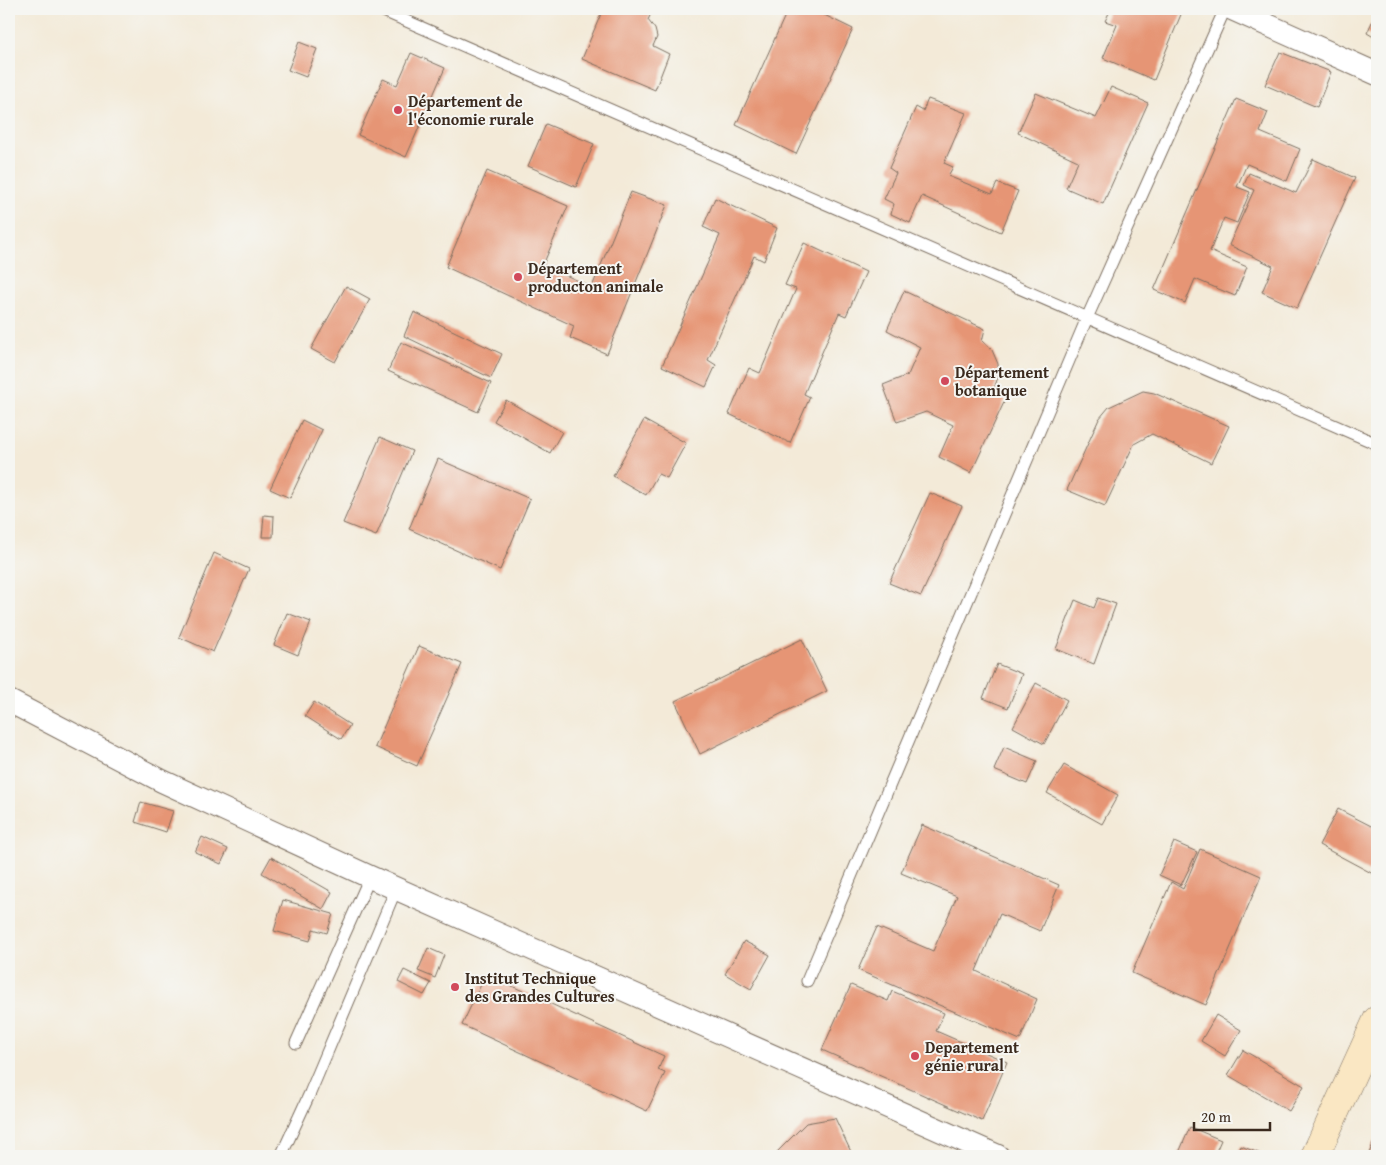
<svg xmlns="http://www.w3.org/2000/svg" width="1386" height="1165" viewBox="0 0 1386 1165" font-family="'Gentium Book Plus',serif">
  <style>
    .building { fill: #e69574 }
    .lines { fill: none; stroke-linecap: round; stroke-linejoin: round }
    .lane-casing { stroke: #7b6d5f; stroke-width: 13 }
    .street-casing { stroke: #7b6d5f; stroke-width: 24 }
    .secondary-casing { stroke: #7b6d5f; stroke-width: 29 }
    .lane { stroke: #fff; stroke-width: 11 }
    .street { stroke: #fff; stroke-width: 22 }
    .secondary { stroke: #fae7c3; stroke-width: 28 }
    .poi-dot { fill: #d1495b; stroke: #f6f6f2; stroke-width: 2 }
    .labels { text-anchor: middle; stroke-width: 4; stroke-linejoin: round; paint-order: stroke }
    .poi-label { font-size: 16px; font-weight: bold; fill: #3b2a1e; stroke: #f6f6f2; text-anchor: start }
  </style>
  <rect width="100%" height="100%" fill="#f6f6f2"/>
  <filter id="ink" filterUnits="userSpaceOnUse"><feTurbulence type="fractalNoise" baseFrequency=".02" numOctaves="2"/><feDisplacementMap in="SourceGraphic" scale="10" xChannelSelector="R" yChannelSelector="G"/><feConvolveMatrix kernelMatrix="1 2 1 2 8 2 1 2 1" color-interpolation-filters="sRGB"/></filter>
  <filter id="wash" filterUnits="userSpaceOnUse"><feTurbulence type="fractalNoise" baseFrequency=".0096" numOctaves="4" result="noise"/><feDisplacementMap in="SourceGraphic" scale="20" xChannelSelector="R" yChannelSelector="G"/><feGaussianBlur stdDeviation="1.12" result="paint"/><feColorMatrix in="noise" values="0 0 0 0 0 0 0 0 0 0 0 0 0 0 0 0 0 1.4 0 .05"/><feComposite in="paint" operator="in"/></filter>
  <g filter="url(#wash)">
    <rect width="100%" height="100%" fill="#f3ead8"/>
    <g id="blocks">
      <path class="building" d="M603 9H653L648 20 655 29 657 37 653 46 669 54 655 90 582 59Z
        M788 9H812L853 29 796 154 736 125Z
        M1111 9H1175L1182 12 1154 80 1103 58 1117 25 1105 21Z
        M1377 11V39L1367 33Z
        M299 42 317 49 306 77 288 70Z
        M1280 52 1331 72 1317 107 1265 85Z
        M411 53 445 68 406 157 358 135 383 79 397 85Z
        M1111 87 1148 103 1103 204 1066 188 1078 161 1018 133 1036 93 1096 118Z
        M928 99 966 113 944 163 953 167 948 176 992 194 997 183 1018 191 1001 232 922 196 910 223 891 214 894 204 884 199 896 173 889 168 916 107 923 111Z
        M1236 99 1268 112 1260 132 1300 149 1287 181 1247 164 1237 187 1250 192 1237 223 1224 218 1210 251 1247 267 1235 296 1195 279 1185 303 1154 290Z
        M546 124 594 144 576 187 528 166Z
        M1313 159 1355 178 1297 308 1262 292 1273 266 1229 245 1254 190 1244 185 1249 173 1296 193Z
        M487 171 568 206 543 265 592 287 631 192 667 205 607 354 570 338 574 326 446 267Z
        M715 198 777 228 764 261 754 256 708 360 716 365 706 387 662 366 720 235 703 227Z
        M804 243 866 272 846 316 839 313 804 394 810 397 790 443 729 414 749 368 760 373 796 289 785 285Z
        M346 286 370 299 335 362 311 349Z
        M904 291 985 329 982 341 992 350 998 364V377L994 389 1007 396 971 473 939 457 953 425 926 412 897 422 883 385 908 375 920 347 887 330Z
        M414 312 502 354 491 378 404 336Z
        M401 342 491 383 478 412 388 371Z
        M1143 391 1154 393 1229 426 1211 463 1152 434 1134 444 1105 506 1067 490 1099 419 1109 407Z
        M506 400 562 432 550 453 494 421Z
        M302 420 322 430 290 498 270 489Z
        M644 420 686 443 667 478 658 474 646 495 613 476Z
        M380 437 412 451 376 536 343 523Z
        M438 459 530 499 500 570 409 529Z
        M930 493 962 506 921 596 889 583Z
        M264 515 274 516 273 537H262Z
        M214 553 249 569 213 652 179 637Z
        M1098 598 1116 604 1094 664 1056 649 1075 600 1094 608Z
        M287 613 311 622 298 655 274 645Z
        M802 639 827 691 700 754 675 701Z
        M419 646 462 664 417 766 375 747Z
        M997 664 1022 674 1008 708 983 698Z
        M1036 683 1067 700 1044 744 1013 727Z
        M314 702 350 725 341 739 305 716Z
        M1004 747 1037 761 1027 784 994 770Z
        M1064 765 1118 795 1102 824 1047 793Z
        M141 802 173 811 166 832 135 822Z
        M1338 809 1377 829V876L1319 845Z
        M922 825 1059 885 1040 931 1000 914 976 971 1037 999 1020 1040 858 970 877 927 933 951 957 896 901 873Z
        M202 837 228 849 221 864 195 852Z
        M1174 842 1197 852 1181 885 1159 875Z
        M1200 849 1261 876 1206 1005 1132 973 1171 882 1183 889Z
        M271 857 332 892 323 909 262 873Z
        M283 900 333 914 327 933 313 929 310 941 274 931Z
        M744 941 770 955 751 989 725 974Z
        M428 948 444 955 435 978 418 971Z
        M404 970 431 983 424 995 398 982Z
        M486 974 664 1056 658 1070 665 1073 647 1111 462 1025Z
        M851 985 888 1001 892 991 944 1013 936 1031 1007 1062 982 1121 822 1050Z
        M1216 1015 1241 1030 1225 1056 1201 1041Z
        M1243 1050 1304 1086 1289 1111 1228 1075Z
        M835 1118 852 1154 857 1156H773L806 1123Z
        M1190 1127 1221 1140 1214 1156 1178 1155Z
        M1377 1135V1156H1375L1369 1153Z
        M1241 1146 1266 1156H1237Z"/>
    </g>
  </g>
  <g filter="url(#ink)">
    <use href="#blocks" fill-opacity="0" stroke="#7b6d5f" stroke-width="1"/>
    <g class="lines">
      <defs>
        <path id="lane" d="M379 9 1377 444
          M807 981 1087 318 1225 9
          M296 1043 370 877
          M281 1156 310 1093 396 889"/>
        <path id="street" d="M1232 9 1377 74
          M9 701 162 781 370 877 998 1156"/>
        <path id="secondary" d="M1315 1156 1377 1020"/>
      </defs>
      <use href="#lane" class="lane-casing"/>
      <use href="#street" class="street-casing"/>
      <use href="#secondary" class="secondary-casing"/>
      <use href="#lane" class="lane"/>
      <use href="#street" class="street"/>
      <use href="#secondary" class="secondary"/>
    </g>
  </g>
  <g class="poi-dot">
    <circle cx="398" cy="110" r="5"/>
    <circle cx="518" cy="277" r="5"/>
    <circle cx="945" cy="381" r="5"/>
    <circle cx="455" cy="987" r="5"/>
    <circle cx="915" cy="1056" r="5"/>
  </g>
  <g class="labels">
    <g class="poi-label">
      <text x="408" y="107">Département de<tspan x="408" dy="18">l'économie rurale</tspan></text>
      <text x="528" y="274">Département<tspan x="528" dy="18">producton animale</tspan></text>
      <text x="955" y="378">Département<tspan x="955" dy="18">botanique</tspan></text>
      <text x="465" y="984">Institut Technique<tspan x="465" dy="18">des Grandes Cultures</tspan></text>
      <text x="925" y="1053">Departement<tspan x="925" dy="18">génie rural</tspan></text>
    </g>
  </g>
  <rect width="1386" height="1165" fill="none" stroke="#f6f6f2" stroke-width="30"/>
  <path d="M1194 1122v8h76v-8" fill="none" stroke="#3b2a1e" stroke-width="2.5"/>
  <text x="1201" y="1122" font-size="15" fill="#3b2a1e" stroke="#f6f6f2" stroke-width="4" paint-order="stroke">20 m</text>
</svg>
